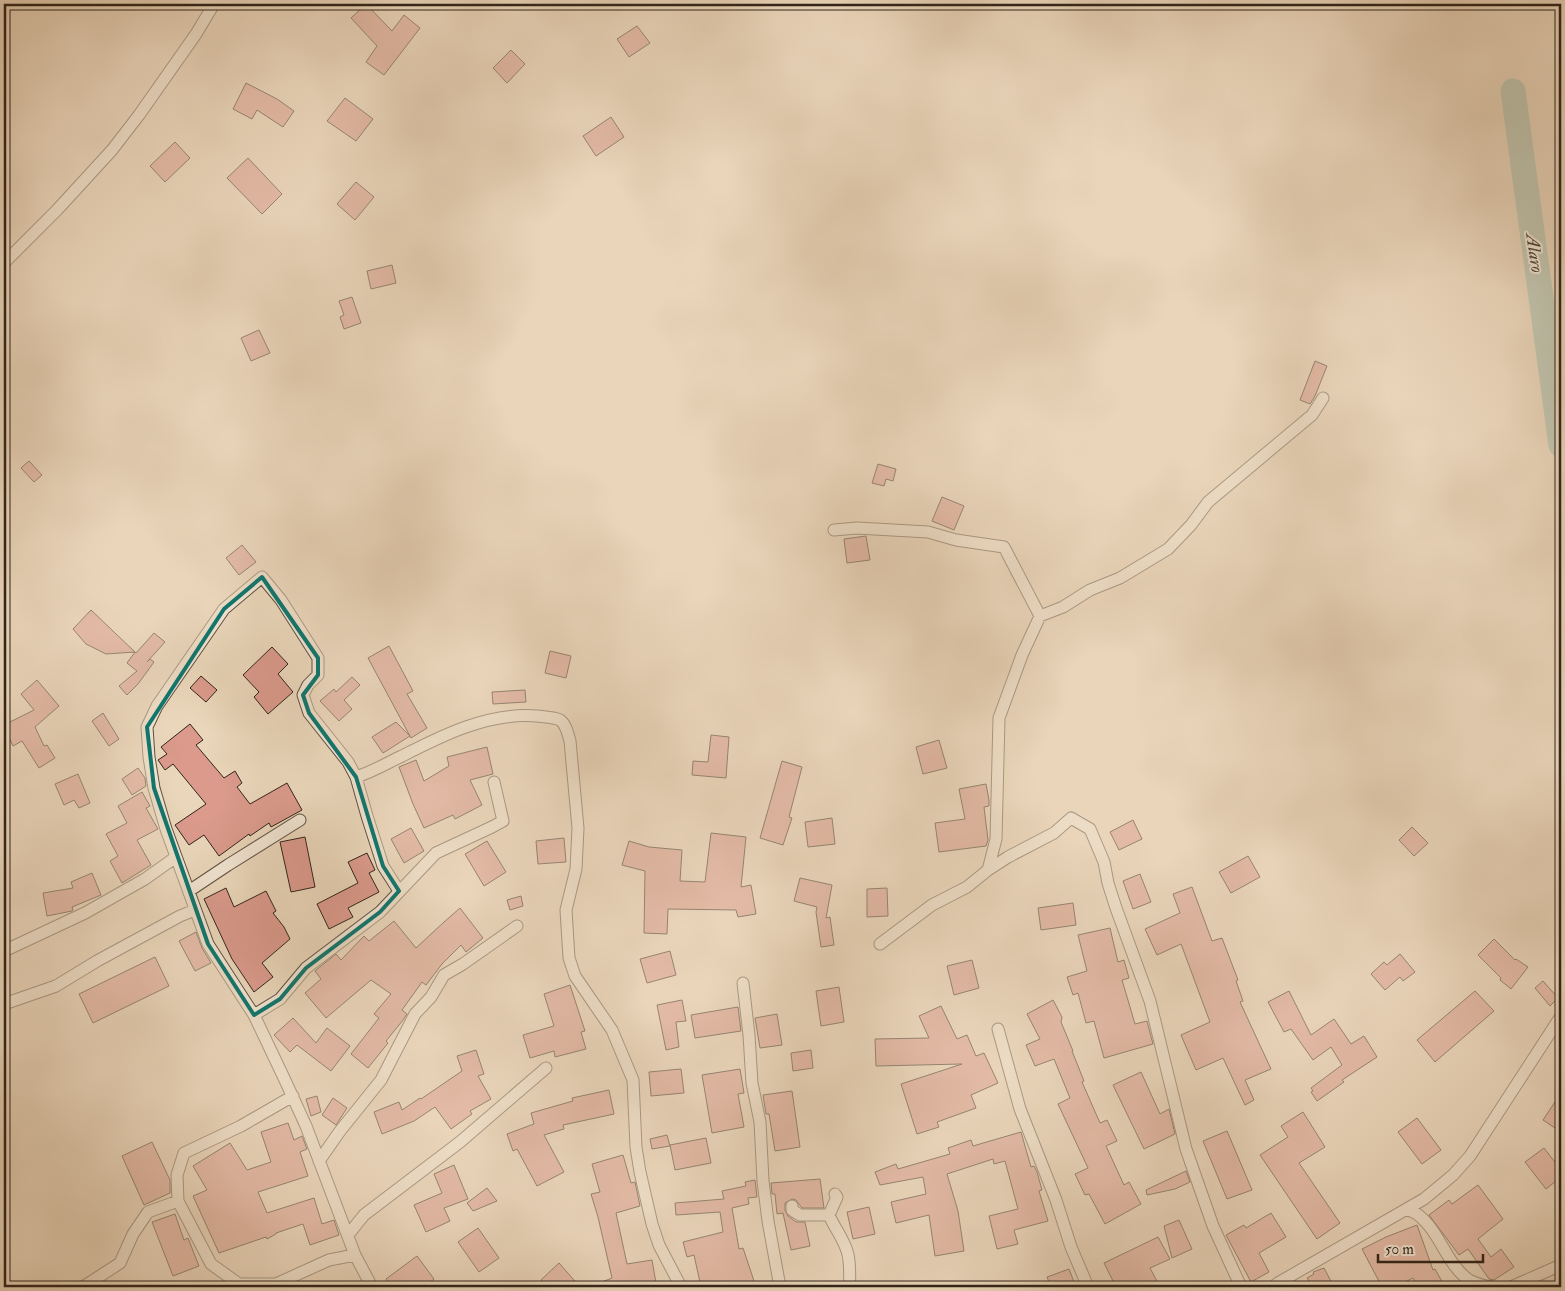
<svg xmlns="http://www.w3.org/2000/svg" width="1565" height="1291" viewBox="0 0 1565 1291" font-family="'IM FELL Double Pica',serif">
  <style>
    .lines { fill: none; stroke-linecap: round; stroke-linejoin: round }
    .river { stroke: #98b9ac; stroke-width: 25 }
    .building { fill: #db9a8c; stroke: #31241b }
    .street-casing { stroke: #5f5043; stroke-width: 13 }
    .street { stroke: #f1e4d2; stroke-width: 11 }
    .marked { fill: none; stroke: #0f766e; stroke-width: 4; stroke-linejoin: round }
    .labels { text-anchor: middle; stroke-width: 4; stroke-linejoin: round; paint-order: stroke }
    .water-label { font-size: 18px; font-style: italic; fill: #4b493f; stroke: #f1e4d2 }
  </style>
  <rect width="100%" height="100%" fill="#ead6ba"/>
  <filter id="stains"><feTurbulence type="fractalNoise" baseFrequency=".004" numOctaves="4"/><feColorMatrix values="0 0 0 0 .2 0 0 0 0 .09 0 0 0 0 .02 0 0 0 .5 -.17"/></filter>
  <radialGradient id="worn" r=".72"><stop offset=".6" stop-color="#630" stop-opacity="0"/><stop offset="1" stop-color="#630" stop-opacity=".3"/></radialGradient>
  <g class="lines">
    <path class="river" d="M1513 91 1561 445"/>
  </g>
  <path class="building" d="M366 4 392 31 404 15 420 28 384 75 366 62 377 46 351 18Z
    M637 26 650 43 629 57 617 39Z
    M511 50 525 64 507 83 493 68Z
    M246 83 277 99 294 111 283 127 257 110 252 119 233 109Z
    M345 98 373 119 356 141 327 121Z
    M611 117 624 137 596 156 583 136Z
    M175 142 190 158 165 182 150 166Z
    M248 158 282 194 262 214 227 178Z
    M356 182 374 197 355 220 337 204Z
    M392 265 396 283 371 289 367 271Z
    M352 297 361 323 344 329 340 317 344 315 339 301Z
    M259 330 270 353 251 361 241 338Z
    M1315 361 1327 366 1315 396 1310 404 1300 400Z
    M29 461 42 475 34 482 21 468Z
    M878 464 896 469 893 481 886 479 884 486 872 483Z
    M942 497 964 506 954 530 932 521Z
    M866 536 870 560 847 563 844 539Z
    M242 545 256 562 239 575 226 558Z
    M91 610 136 653 154 633 165 642 147 662 150 659 154 662 138 684 127 695 119 686 137 671 127 663 135 652 106 654 86 644 73 629Z
    M389 646 413 691 407 694 427 728 411 738 368 658Z
    M272 647 288 664 278 674 293 692 268 714 254 697 259 692 243 675Z
    M550 651 571 656 566 678 545 673Z
    M201 676 217 690 206 702 190 688Z
    M352 677 360 685 344 700 352 709 339 721 320 701 334 689 336 692Z
    M37 680 59 706 35 727 44 746 47 745 55 758 39 768 22 741 13 746 4 727V725L34 710 21 694Z
    M525 690 526 702 493 704 492 692Z
    M103 713 119 739 109 746 92 721Z
    M396 722 410 736 383 753 372 737Z
    M190 724 203 740 196 745 224 778 235 771 242 783 237 787 250 804 287 783 302 810 271 827 269 823 250 836 249 834 219 856 204 835 189 845 175 825 206 804 173 764 165 770 158 760 167 754 161 747Z
    M711 735 729 737 726 778 692 775 693 761 708 762Z
    M939 740 947 768 923 774 916 747Z
    M487 747 493 774 470 780 482 805 455 819 453 815 424 828 413 804 399 767 416 760 424 781 449 766 447 757Z
    M782 761 802 767 789 817 792 818 783 845 760 838Z
    M138 768 145 778 146 786 132 795 122 779Z
    M78 774 90 803 79 808 74 800 64 805 55 784Z
    M986 784 989 800V806L984 807 988 840 986 846 939 852 935 823 965 819 959 789Z
    M142 792 150 806 146 808 158 829 137 840 151 865 122 883 110 861 118 856 106 834 127 823 118 806Z
    M832 818 835 844 808 847 805 822Z
    M1133 820 1142 839 1119 850 1110 832Z
    M1412 827 1428 843 1414 856 1399 840Z
    M411 828 424 851 404 863 391 839Z
    M711 833 746 837 741 887 751 885 756 914 738 917 736 910 668 909 667 934 644 933 645 871 622 865 629 841 649 847 682 850 680 881 705 882Z
    M305 837 315 887 291 892 280 842Z
    M564 838 566 862 538 864 536 841Z
    M487 841 506 872 484 886 465 854Z
    M367 853 375 870 369 873 379 892 348 908 353 917 329 929 317 904 358 883 348 862Z
    M1248 856 1260 877 1231 893 1219 872Z
    M92 873 101 895 72 907 73 910 72 911 47 916 43 893 73 888 71 882Z
    M1140 874 1151 902 1133 909 1123 881Z
    M800 878 832 885 826 918 830 917 834 945 821 947 816 912 817 907 794 901Z
    M1192 887 1212 941 1222 938 1238 980 1236 981 1243 1001 1240 1002 1271 1069 1245 1080 1254 1100 1245 1105 1223 1058 1196 1070 1181 1035 1210 1022 1181 944 1157 955 1145 929 1180 913 1173 894Z
    M226 888 234 907 266 891 276 911 273 913 284 927 290 939 262 963 273 977 254 992 232 959 204 899Z
    M887 888 888 916 867 917V889Z
    M521 896 523 906 510 910 507 900Z
    M1073 903 1076 925 1041 930 1038 908Z
    M460 908 483 938 466 952 461 945 442 964 426 985 422 982 402 1010 407 1014 403 1020 386 1041 388 1043 368 1068 351 1054 379 1018 374 1014 391 994 371 980 326 1018 305 993 321 979 315 971 336 954 341 960 364 936 369 941 394 921 416 948 444 922Z
    M1110 928 1118 962 1124 960 1129 978 1122 980 1135 1024 1147 1021 1153 1044 1104 1058 1094 1021 1086 1023 1078 993 1073 995 1067 977 1087 971 1078 935Z
    M196 932 202 948 211 963 195 971 179 941Z
    M1494 939 1515 960 1516 959 1528 967 1511 989 1500 980 1501 978 1478 955Z
    M670 951 676 975 647 983 640 959Z
    M1400 954 1415 972 1403 981 1400 977 1385 990 1371 974 1384 962 1387 965Z
    M155 957 169 986 93 1023 79 994Z
    M972 960 979 988 954 995 947 966Z
    M1543 981 1558 998 1550 1006 1535 988Z
    M570 985 585 1031 581 1032 586 1049 555 1057 554 1051 530 1058 523 1035 554 1026 544 994Z
    M839 987 844 1022 821 1026 816 991Z
    M1289 991 1311 1035 1334 1019 1351 1044 1364 1036 1377 1057 1342 1080 1344 1082 1317 1101 1311 1092 1313 1091 1311 1088 1342 1065 1331 1047 1313 1060 1291 1029 1284 1032 1268 1002Z
    M1475 991 1494 1011 1435 1062 1417 1040Z
    M682 1000 686 1021 676 1022 679 1047 666 1050 657 1005Z
    M1053 1000 1062 1017 1061 1022 1073 1051H1072L1084 1081 1082 1082 1100 1123 1107 1120 1117 1141 1106 1146 1124 1185 1129 1182 1141 1204 1105 1224 1089 1194 1085 1195 1075 1174 1088 1168 1058 1104 1070 1098 1054 1059 1035 1066 1026 1045 1040 1039 1027 1014Z
    M941 1006 957 1039 967 1035 976 1056 984 1053 998 1083 971 1095 976 1108 937 1122 939 1127 917 1134 901 1084 962 1064 876 1066 875 1039 929 1038 919 1016Z
    M738 1007 741 1031 695 1038 691 1015Z
    M777 1014 782 1045 760 1048 755 1018Z
    M293 1018 316 1043 327 1028 350 1046 331 1071 297 1045 290 1052 274 1035Z
    M476 1050 484 1074 478 1076 491 1099 470 1111 472 1114 451 1129 435 1107 414 1121 382 1134 374 1112 399 1102 402 1110 420 1098 421 1099 462 1071 457 1056Z
    M811 1050 813 1068 793 1071 791 1053Z
    M681 1069 684 1093 651 1096 649 1072Z
    M740 1069 744 1093 738 1094 744 1127 712 1133 702 1075Z
    M1141 1072 1160 1114 1169 1109 1175 1134 1144 1149 1113 1085Z
    M609 1090 614 1114 563 1125 564 1129 544 1135 564 1172 537 1186 517 1149 513 1151 507 1134 534 1124 531 1113 573 1101 572 1098Z
    M792 1091 800 1147 775 1151 769 1114H766L763 1095Z
    M1561 1093V1132L1543 1120Z
    M317 1096 321 1112 311 1116 306 1099Z
    M333 1098 347 1108 336 1125 322 1115Z
    M1303 1112 1325 1147 1299 1163 1340 1223 1317 1239 1260 1155 1288 1137 1281 1126Z
    M1417 1118 1441 1150 1422 1164 1398 1132Z
    M288 1123 294 1140 302 1136 307 1149 300 1152 308 1176 258 1192 267 1213 314 1198 322 1224 334 1220 339 1235 310 1245 303 1224 276 1233V1234L267 1239 266 1237 219 1253 193 1196 207 1190 193 1166 230 1143 247 1170 271 1162 261 1132Z
    M1227 1131 1252 1190 1227 1199 1203 1141Z
    M1021 1132 1031 1167 1034 1166 1037 1172 1042 1190 1039 1191 1048 1221 1014 1230 1018 1244 997 1249 989 1216 1018 1209 1005 1161 994 1164 993 1159 947 1174 958 1211 964 1251 935 1256 929 1215 896 1223 891 1202 926 1194 923 1177 880 1185 875 1172 896 1164 898 1169 950 1154 948 1148 971 1140 973 1146Z
    M667 1135 670 1146 652 1149 650 1139Z
    M706 1138 711 1163 675 1170 670 1145Z
    M152 1142 170 1180V1193L144 1205 122 1156Z
    M1544 1148 1561 1170V1177L1546 1189 1525 1162Z
    M623 1155 631 1183 635 1182 640 1206 616 1213 627 1264 652 1260 656 1283 629 1287H589L612 1278 598 1217 591 1194 600 1192 592 1164Z
    M454 1165 468 1199 444 1208 450 1221 426 1232 414 1205 442 1193 434 1174Z
    M1186 1171 1190 1182 1175 1189 1147 1195 1146 1190Z
    M820 1179 824 1208H802L796 1200 792 1199 785 1203V1210L788 1216 796 1222H805L810 1246 791 1250 783 1213 777 1214 775 1194H772L771 1183Z
    M755 1180 757 1197 748 1198 749 1204 732 1208 739 1249 743 1248 756 1287H701L694 1255 687 1257 683 1242 723 1232 720 1212 676 1215 675 1203 724 1199 722 1191 746 1186 745 1182Z
    M1478 1185 1503 1219 1478 1239 1491 1257 1501 1249 1514 1267 1494 1280 1489 1279 1468 1249 1459 1255 1429 1215 1449 1200 1452 1204Z
    M487 1188 497 1201 473 1211 467 1203Z
    M869 1207 875 1234 853 1239 847 1212Z
    M1271 1213 1286 1237 1259 1253 1269 1272 1251 1282 1226 1235 1244 1225 1246 1228Z
    M175 1214 184 1240 188 1238 199 1266 173 1276 152 1222Z
    M1179 1220 1192 1249 1172 1258 1164 1226Z
    M1417 1225 1433 1270 1435 1269 1445 1287H1418L1413 1278 1395 1287H1382L1362 1249 1386 1237Z
    M478 1228 499 1258 479 1272 458 1242Z
    M1158 1237 1170 1259 1150 1268 1160 1287H1116L1104 1263Z
    M417 1256 434 1279 424 1287H392L386 1279Z
    M559 1263 580 1287H548L541 1280Z
    M1324 1268 1334 1287H1313L1307 1278 1314 1274 1313 1272Z
    M1069 1269 1076 1287H1051L1047 1277Z"/>
  <g class="lines">
    <defs>
      <path id="street" d="M4 263 57 210 112 150 139 115 196 34 214 4
        M834 530 857 528 928 532 956 540 1004 547 1040 616 1022 655 999 718 996 839 988 870 967 887 932 905 880 944
        M1040 616 1063 607 1090 590 1120 578 1168 549 1191 525 1208 502 1312 415 1323 398
        M356 777C372 772 387 763 402 756 443 735 489 712 537 716 543 717 554 717 560 720 566 724 568 734 570 741L578 828 576 869 566 910 569 958 575 976 612 1030 633 1080 636 1147 640 1172 652 1224 659 1245 681 1287
        M988 870 1008 857 1054 833 1071 818 1090 829 1104 862 1108 883 1116 908 1150 1001 1186 1149 1213 1226 1241 1287
        M189 891 228 865 300 820
        M4 951 85 913 145 879 176 857
        M743 983 749 1035 752 1083 760 1122 763 1181 768 1221 780 1287
        M4 1004 56 986 97 961 180 916 195 910
        M254 1015 280 999 306 968 380 912 436 853 492 827 503 821 494 782
        M998 1029 1020 1109 1056 1200 1071 1247 1088 1287
        M319 1161 340 1131 381 1080 415 1014 431 997 444 975 463 964 517 926
        M835 1194 837 1197 829 1215C834 1227 843 1238 847 1251 851 1263 849 1275 850 1287
        M178 1201 177 1175 184 1153 241 1126 293 1096
        M792 1206V1210L800 1215H829
        M1407 1209C1410 1211 1414 1212 1417 1214 1440 1231 1446 1264 1469 1280 1476 1284 1484 1286 1492 1287
        M348 1235 364 1215 460 1142 546 1068
        M355 1255 306 1126 284 1078 254 1015 208 944 166 829 154 788 149 757 147 727 157 706 224 609 262 577 281 600 318 658V675L308 685 303 695 309 713 348 762 356 777 367 816 383 866 399 891
        M83 1287 120 1263 133 1234 148 1212 178 1201 211 1264 239 1284H276L329 1260 355 1255 372 1287
        M1273 1287 1278 1283 1424 1199 1453 1175 1470 1156 1561 1016
        M1511 1287 1561 1265"/>
    </defs>
    <use href="#street" class="street-casing"/>
    <use href="#street" class="street"/>
  </g>
  <path d="M0 0H1565V1291H0ZM262 577 318 658V675L303 695 309 713 356 777 383 866 399 891 380 912 306 968 280 999 254 1015 208 944 154 788 147 727 224 609Z" fill="#ead6ba" fill-opacity=".55" fill-rule="evenodd"/>
  <path class="marked" d="M262 577 318 658V675L303 695 309 713 356 777 383 866 399 891 380 912 306 968 280 999 254 1015 208 944 154 788 147 727 224 609Z"/>
  <g class="labels">
    <g class="water-label">
      <text transform="translate(1535 253) rotate(82)" y="6">Alaro</text>
    </g>
  </g>
  <rect width="1565" height="1291" fill="none" stroke="#ead6ba" stroke-width="20"/>
  <rect x="5" y="5" width="1555" height="1281" fill="none" stroke="#31241b" stroke-width="2.5"/>
  <rect x="10" y="10" width="1545" height="1271" fill="none" stroke="#31241b"/>
  <path d="M1378 1254v8h105v-8" fill="none" stroke="#31241b" stroke-width="2.5"/>
  <text x="1385" y="1254" font-size="15" fill="#31241b" stroke="#f1e4d2" stroke-width="4" paint-order="stroke">50 m</text>
  <rect width="100%" height="100%" filter="url(#stains)"/>
  <rect width="100%" height="100%" fill="url(#worn)"/>
</svg>
